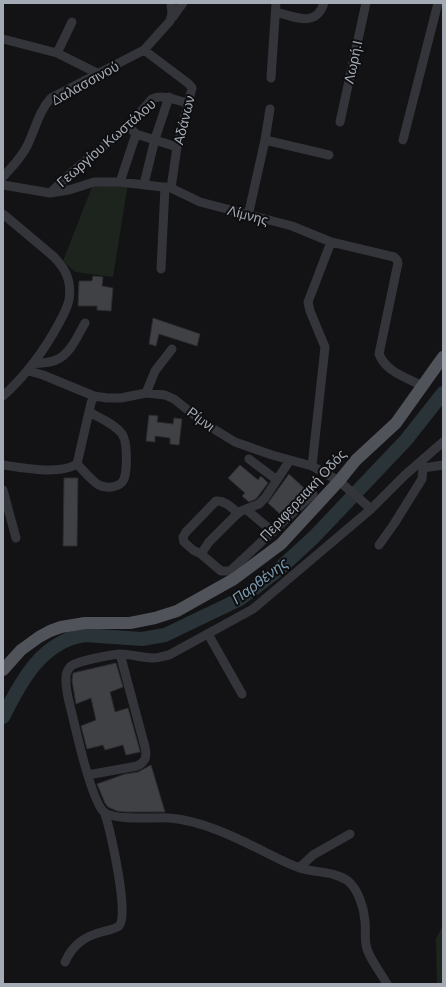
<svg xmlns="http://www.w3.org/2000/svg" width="446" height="987" viewBox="0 0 446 987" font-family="Barlow,sans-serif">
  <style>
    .green { fill: #1d241d }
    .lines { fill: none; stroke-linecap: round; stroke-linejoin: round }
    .river { stroke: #293338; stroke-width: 14 }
    .building { fill: #3f4145; stroke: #2d2d31 }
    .minor { stroke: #34353a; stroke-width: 9 }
    .major { stroke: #505359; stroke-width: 12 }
    .labels { text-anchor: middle; stroke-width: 4; stroke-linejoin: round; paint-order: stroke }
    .street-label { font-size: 14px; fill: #a4abb5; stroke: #0e0e10 }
    .water-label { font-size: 15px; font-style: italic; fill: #7b9db1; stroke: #0e0e10 }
  </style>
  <rect width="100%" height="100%" fill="#131315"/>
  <path class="green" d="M128 183 113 277 75 272 63 261 92 187Z
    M443 925V984H437L436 939Z"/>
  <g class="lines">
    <path class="river" d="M3 717C21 681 42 641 85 635L142 639 165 635 240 599 277 571 314 537 406 440 443 393"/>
  </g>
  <path class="building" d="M93 276 103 277 102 286 113 288 111 311 97 310V306H78L79 281H92Z
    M153 318 200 334 197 346 159 334 156 346 149 344Z
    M149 415 158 416 157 422 173 424 174 418 182 419 179 445 170 444V438L155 436V442L146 441Z
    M240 465 258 480 261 476 268 483 256 499 249 502 242 496 245 493 228 478Z
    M289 474 306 490 296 501 294 499 280 514 268 503Z
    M64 478H78L77 546H63Z
    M116 663 123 687 110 692 115 712 128 708 140 751V752L126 755 123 745 105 750 103 745 87 749 81 726 96 720 91 698 76 704 72 680 73 673Z
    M151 765 165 812H125L117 811 108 807 105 803 97 784 125 774 138 772Z"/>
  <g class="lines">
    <path class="minor" d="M276 12C295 17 316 28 324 3
      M173 17 183 3
      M3 39 57 53 99 74
      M144 50 189 84 192 88 177 147 171 188
      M57 53 72 22
      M271 78 276 3
      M340 122 366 3
      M128 126 136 134 177 147
      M265 140 329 155
      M403 140 438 3
      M3 177C11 168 20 159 26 148 35 131 38 112 51 98L144 50 170 21 172 13 171 3
      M120 182 136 134
      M144 184 155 139 169 97
      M3 185 50 193 69 190 94 182H120L171 188 200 202 292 226 331 242 394 257 397 260 398 263 379 354C386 372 407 378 423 386
      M50 193 72 172 128 126 152 99C162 94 176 100 187 103
      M3 214 53 256C66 269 72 281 69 300 67 309 63 316 59 323 44 351 26 375 3 396
      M248 216 265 140 270 109
      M161 269 165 187
      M33 364C41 363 49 363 56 360 70 355 78 335 85 323
      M29 371 43 375 94 396 107 398H121L146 393 165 395 174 399 204 423 235 442 272 455 312 466 339 481 371 509 405 475 443 442
      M146 393 155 371 172 349
      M249 459 277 480
      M77 464C82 469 94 483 99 485 106 489 120 488 124 479 127 471 128 442 122 434 115 424 100 418 89 412
      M3 465C23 468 59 475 77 464L91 403 94 396
      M420 465 423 468 443 465
      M312 466 325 347 310 311 308 302 331 242
      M3 490 16 538
      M246 509 273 532
      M371 509 253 609 169 655C164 656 159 658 154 658 142 658 131 654 119 654 110 655 77 661 71 666 68 669 66 673 66 678 65 690 70 705 73 718 77 735 92 802 104 812 114 821 154 817 169 818 200 820 235 837 263 851 275 857 287 864 300 868 315 873 335 871 348 881 358 889 364 908 365 921 366 930 364 940 367 949 371 961 381 973 387 984
      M238 513C232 508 225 500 216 501L186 532 183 537 184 542 193 550 201 554 209 542 235 516 241 511 259 504 265 498 290 460
      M379 545 394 524 422 479 423 468
      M201 554 221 571H230L313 494
      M208 634 242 694
      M88 775 137 766C146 762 147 756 145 747L120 654
      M299 868 313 855 350 834
      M65 962C73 944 85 936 105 931 109 930 115 929 119 926 130 915 110 830 105 814"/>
    <path class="major" d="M3 670 21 650 39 637 50 631 61 627 85 623H130L155 618 177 611 234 579 281 544 339 481 356 460 396 423 443 357"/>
  </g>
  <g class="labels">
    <g class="street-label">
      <text transform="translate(353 62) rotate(-78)" y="5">Λωρή.Ι</text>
      <text transform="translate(85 83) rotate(-29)" y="5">Δαλασσινού</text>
      <text transform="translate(184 120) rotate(-76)" y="5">Αδάνων</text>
      <text transform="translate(106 143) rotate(-41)" y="5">Γεωργίου Κωστάλου</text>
      <text transform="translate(248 215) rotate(15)" y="5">Λίμνης</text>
      <text transform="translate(201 419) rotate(37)" y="5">Ρίμνι</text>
      <text transform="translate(303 495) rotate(-47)" y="5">Περιφερειακή Οδός</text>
    </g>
    <g class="water-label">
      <text transform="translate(260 581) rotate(-37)" y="5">Παρθένης</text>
    </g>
  </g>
  <rect width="446" height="987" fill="none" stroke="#a4abb5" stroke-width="8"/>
</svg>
